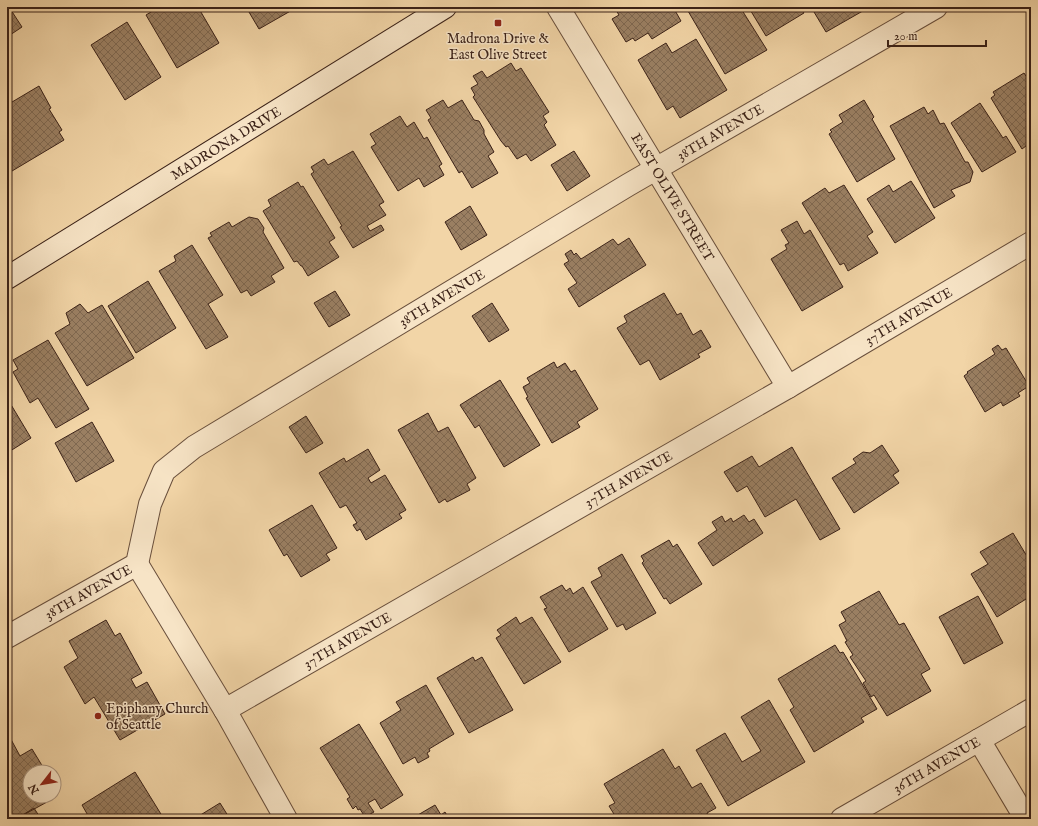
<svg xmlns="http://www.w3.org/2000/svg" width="1038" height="826" viewBox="0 0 1038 826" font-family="'IM FELL English',serif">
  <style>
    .building { fill: url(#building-cross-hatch); stroke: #3b2218 }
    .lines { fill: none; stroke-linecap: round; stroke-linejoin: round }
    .street-casing { stroke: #694f3c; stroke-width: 24 }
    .secondary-casing { stroke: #3b2218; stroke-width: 24 }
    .street { stroke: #f7e4c6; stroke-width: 22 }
    .secondary { stroke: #f7e4c6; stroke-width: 22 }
    .poi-dot { fill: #8f2418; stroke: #f7e4c6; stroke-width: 1.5 }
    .labels { text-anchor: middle; stroke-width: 3; stroke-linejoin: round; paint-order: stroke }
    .poi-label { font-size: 14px; fill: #3b2218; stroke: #f7e4c6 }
    .street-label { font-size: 14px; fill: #3b2218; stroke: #f7e4c6 }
  </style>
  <defs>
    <pattern id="building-cross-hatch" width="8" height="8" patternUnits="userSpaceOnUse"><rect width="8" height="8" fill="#9a7f62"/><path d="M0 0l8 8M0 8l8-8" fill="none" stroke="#7f6850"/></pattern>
  </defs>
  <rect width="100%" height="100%" fill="#f2d5a7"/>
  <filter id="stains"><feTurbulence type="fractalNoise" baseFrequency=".005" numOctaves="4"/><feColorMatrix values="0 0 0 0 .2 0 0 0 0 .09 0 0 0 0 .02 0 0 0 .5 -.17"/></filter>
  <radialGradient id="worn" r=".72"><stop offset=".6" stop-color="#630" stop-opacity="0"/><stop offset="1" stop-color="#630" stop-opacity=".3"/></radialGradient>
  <path class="building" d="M7 7H9L22 27 7 37Z
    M159 7H198L219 43 177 68 146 15Z
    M246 7H292L294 9 259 29Z
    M614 7H673L681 21 652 39 648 33 635 41 633 38 626 42 612 19 619 15Z
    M695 7H740L767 50 725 74 688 11Z
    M800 7 804 13 766 36 749 8Z
    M811 7H868V8L826 32Z
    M127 22 161 77 125 100 91 45Z
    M696 39 727 90 680 118 673 106 667 110 638 60 666 43 672 53Z
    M511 63 516 71 521 68 549 112 543 116 547 122 544 125 556 145 531 161 526 154 517 159 508 146 506 147 501 141 473 97 475 95 471 88 478 84 473 76 482 71 487 78Z
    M1024 73 1026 76 1030 74 1031 75V154L1026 146 1022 149 991 98 995 95 993 92Z
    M39 86 51 108 49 109 62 130 59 132 64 140 7 174V105Z
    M443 100 448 108 462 100 474 120 479 121 484 130V134L494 152 488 156 498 173 472 188 462 171 459 173 428 120 431 118 426 110Z
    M864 100 874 117 872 119 895 159 857 182 829 134 832 132 830 130 843 122 839 115Z
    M980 103 1003 138 1006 136 1016 152 982 172 951 123Z
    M924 107 928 114 933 110 940 124 944 123 965 162H968L973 172 970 182 951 190 955 196 934 208 890 126Z
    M400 116 407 127 414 122 424 139 427 137 442 164 439 166 444 175 424 187 419 178 398 191 371 147 376 144 370 134Z
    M353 151 384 202 379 205 386 215 367 226 370 231 381 225 384 230 353 248 340 227 342 226 311 174 314 172 311 167 324 159 328 165Z
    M574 151 590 176 567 191 551 165Z
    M911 181 935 218 895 243 867 199 889 185 893 192Z
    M298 182 301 187 303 186 335 238 329 242 339 257 308 276 302 266H301L297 261 294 262 263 211 271 206 268 200Z
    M844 185 873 232 867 236 878 253 848 271 844 263 840 265 802 203 825 188 829 193Z
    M470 206 487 235 461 250 445 222Z
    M249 217 258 219 264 228 263 232 284 268 271 276 275 282 251 296 247 290 241 293 208 238 212 236 210 233 229 222 232 227Z
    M797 221 804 234 810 230 843 287 802 311 771 259 787 249 785 245 789 243 781 230Z
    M629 238 646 265 579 307 568 289 577 283 564 264 569 261 565 254 571 250 574 255 576 253 581 259 613 239 618 245Z
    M192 245 223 295 208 304 228 337 206 349 159 271 176 261 174 256Z
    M148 281 176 328 136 353 108 306Z
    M335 291 350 315 329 327 314 303Z
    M664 293 677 315 681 313 693 335 701 330 711 347 698 354 700 357 660 380 649 360 640 365 617 328 627 322 624 316Z
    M492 303 509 330 489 342 472 316Z
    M80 304 88 313 102 305 134 358 87 386 55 333 70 324 66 313Z
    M48 340 89 409 56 428 38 398 30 403 13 372 18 369 13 360Z
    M998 345 1002 350 1006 348 1029 386 1018 393 1020 396 1003 406 1001 402 985 412 964 376 968 373 967 372 995 354 992 349Z
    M554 362 557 368 565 363 571 372 575 370 598 409 577 422 580 427 552 443 526 398 528 397 523 387 530 383 527 378Z
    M500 380 540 445 504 467 479 425 475 428 460 405Z
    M7 398 31 438 7 453Z
    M428 413 438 432 448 427 476 478 467 484 470 490 447 502 445 499 439 503 398 430Z
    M306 416 323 443 306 453 289 427Z
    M92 422 114 461 76 482 55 443Z
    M882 445 899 471 893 475 899 483 854 513 832 478 856 463 853 459 863 452 870 453Z
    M792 447 840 529 820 540 796 499 765 517 747 486 737 492 724 472 752 456 759 467Z
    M368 449 380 470 368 478 371 483 385 475 406 510 399 514 402 518 366 540 360 529 357 531 353 525 357 523 346 505 340 508 319 473 344 458 346 462Z
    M312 505 337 548 326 554 330 560 301 577 287 554 284 556 269 530Z
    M744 515 749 522 754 519 763 533 713 566 698 543 717 530 712 522 722 516 725 522 731 518 733 522Z
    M1013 533 1031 563V596L997 617 971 574 988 564 980 552Z
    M669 540 673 547 677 544 702 584 670 604 666 598 664 599 642 563 644 561 641 556Z
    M622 554 656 613 626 630 623 624 617 627 591 582 602 576 598 568Z
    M562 585 566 591 570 588 573 594 583 587 608 629 569 652 544 609 547 608 540 597Z
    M879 591 899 625 904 623 930 669 921 674 931 691 887 716 874 695 871 697 863 683 866 681 850 657 853 655 845 642 847 641 839 625 846 621 841 612Z
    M978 596 1003 643 964 664 939 617Z
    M516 617 520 624 532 617 561 662 524 684 496 638 501 635 497 630Z
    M106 620 115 636 120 633 142 673 131 679 136 688 147 682 165 714 120 740 94 697 85 704 64 667 78 658 69 641Z
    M835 645 840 653 843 652 877 709 861 718 864 722 814 752 790 710 794 707 778 679Z
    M473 657 475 661 482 657 513 710 469 733 437 678Z
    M426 685 454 734 429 749 430 751 427 753 429 757 418 763 415 757 403 764 380 723 401 710 396 702Z
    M769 700 805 762 728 806 696 750 725 733 742 762 761 751 741 717Z
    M359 724 403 795 381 809 375 799 368 803 374 812 365 817 360 809 358 810 356 806 353 809 347 799 350 797 320 748Z
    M7 732 20 756 32 749 46 772H30V796H43L47 802 16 819H7Z
    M663 749 675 769 679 766 692 788 701 783 716 808 707 813 709 817 706 819H617L609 806 615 803 604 784Z
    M135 772 164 819H90L82 805Z
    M220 803 230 819H194Z
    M435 805 441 815 445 812 449 819H411Z
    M34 808 41 819H16Z"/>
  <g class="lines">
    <defs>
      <g id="street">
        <path id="s1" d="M558 7 788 387"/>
        <path d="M137 564 225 710 286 819"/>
        <path id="s2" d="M7 637 137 564 150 504 164 471 194 447 628 185 936 7"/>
        <path id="s3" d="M225 710 788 387 1031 243"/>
        <path d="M979 740 1026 819"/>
        <path id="s4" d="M842 819 1031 710"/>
      </g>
      <g id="secondary">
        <path id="s5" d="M7 278 445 7"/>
      </g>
    </defs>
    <use href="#street" class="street-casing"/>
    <use href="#secondary" class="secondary-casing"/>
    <use href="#street" class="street"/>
    <use href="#secondary" class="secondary"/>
  </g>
  <g class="poi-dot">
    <rect x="494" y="19" width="8" height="8" rx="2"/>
    <circle cx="98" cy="716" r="4"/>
  </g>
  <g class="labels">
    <g class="poi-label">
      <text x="498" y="43">Madrona Drive &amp;<tspan x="498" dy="16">East Olive Street</tspan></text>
      <text x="106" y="713" text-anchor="start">Epiphany Church<tspan x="106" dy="16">of Seattle</tspan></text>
    </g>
    <g class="street-label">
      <text dy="5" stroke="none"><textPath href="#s2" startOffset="898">38TH AVENUE</textPath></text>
      <text dy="5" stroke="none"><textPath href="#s5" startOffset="257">MADRONA DRIVE</textPath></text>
      <text dy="5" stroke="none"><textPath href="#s1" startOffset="222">EAST OLIVE STREET</textPath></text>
      <text dy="5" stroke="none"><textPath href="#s2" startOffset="574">38TH AVENUE</textPath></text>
      <text dy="5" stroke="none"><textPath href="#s3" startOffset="789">37TH AVENUE</textPath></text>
      <text dy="5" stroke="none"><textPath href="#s3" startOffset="465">37TH AVENUE</textPath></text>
      <text dy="5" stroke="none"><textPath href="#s2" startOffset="93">38TH AVENUE</textPath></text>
      <text dy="5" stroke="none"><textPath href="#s3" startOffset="141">37TH AVENUE</textPath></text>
      <text dy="5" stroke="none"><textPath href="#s4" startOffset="109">36TH AVENUE</textPath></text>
    </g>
  </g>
  <rect width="1038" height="826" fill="none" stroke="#f2d5a7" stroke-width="24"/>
  <rect x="8" y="8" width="1022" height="810" fill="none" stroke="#3b2218" stroke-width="2"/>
  <rect x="12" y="12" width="1014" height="802" fill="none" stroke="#3b2218"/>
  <g transform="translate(42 784) rotate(239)"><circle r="19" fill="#f7e4c6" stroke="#ac9680"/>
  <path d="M0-3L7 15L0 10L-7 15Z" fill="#8f2418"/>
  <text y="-6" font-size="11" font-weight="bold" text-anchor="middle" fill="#3b2218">N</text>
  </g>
  <path d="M888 40v6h98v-6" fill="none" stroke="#3b2218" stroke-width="2"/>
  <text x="894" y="40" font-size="12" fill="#3b2218" stroke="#f7e4c6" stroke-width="3" paint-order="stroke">20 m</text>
  <rect width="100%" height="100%" filter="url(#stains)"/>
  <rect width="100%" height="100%" fill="url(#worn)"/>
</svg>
